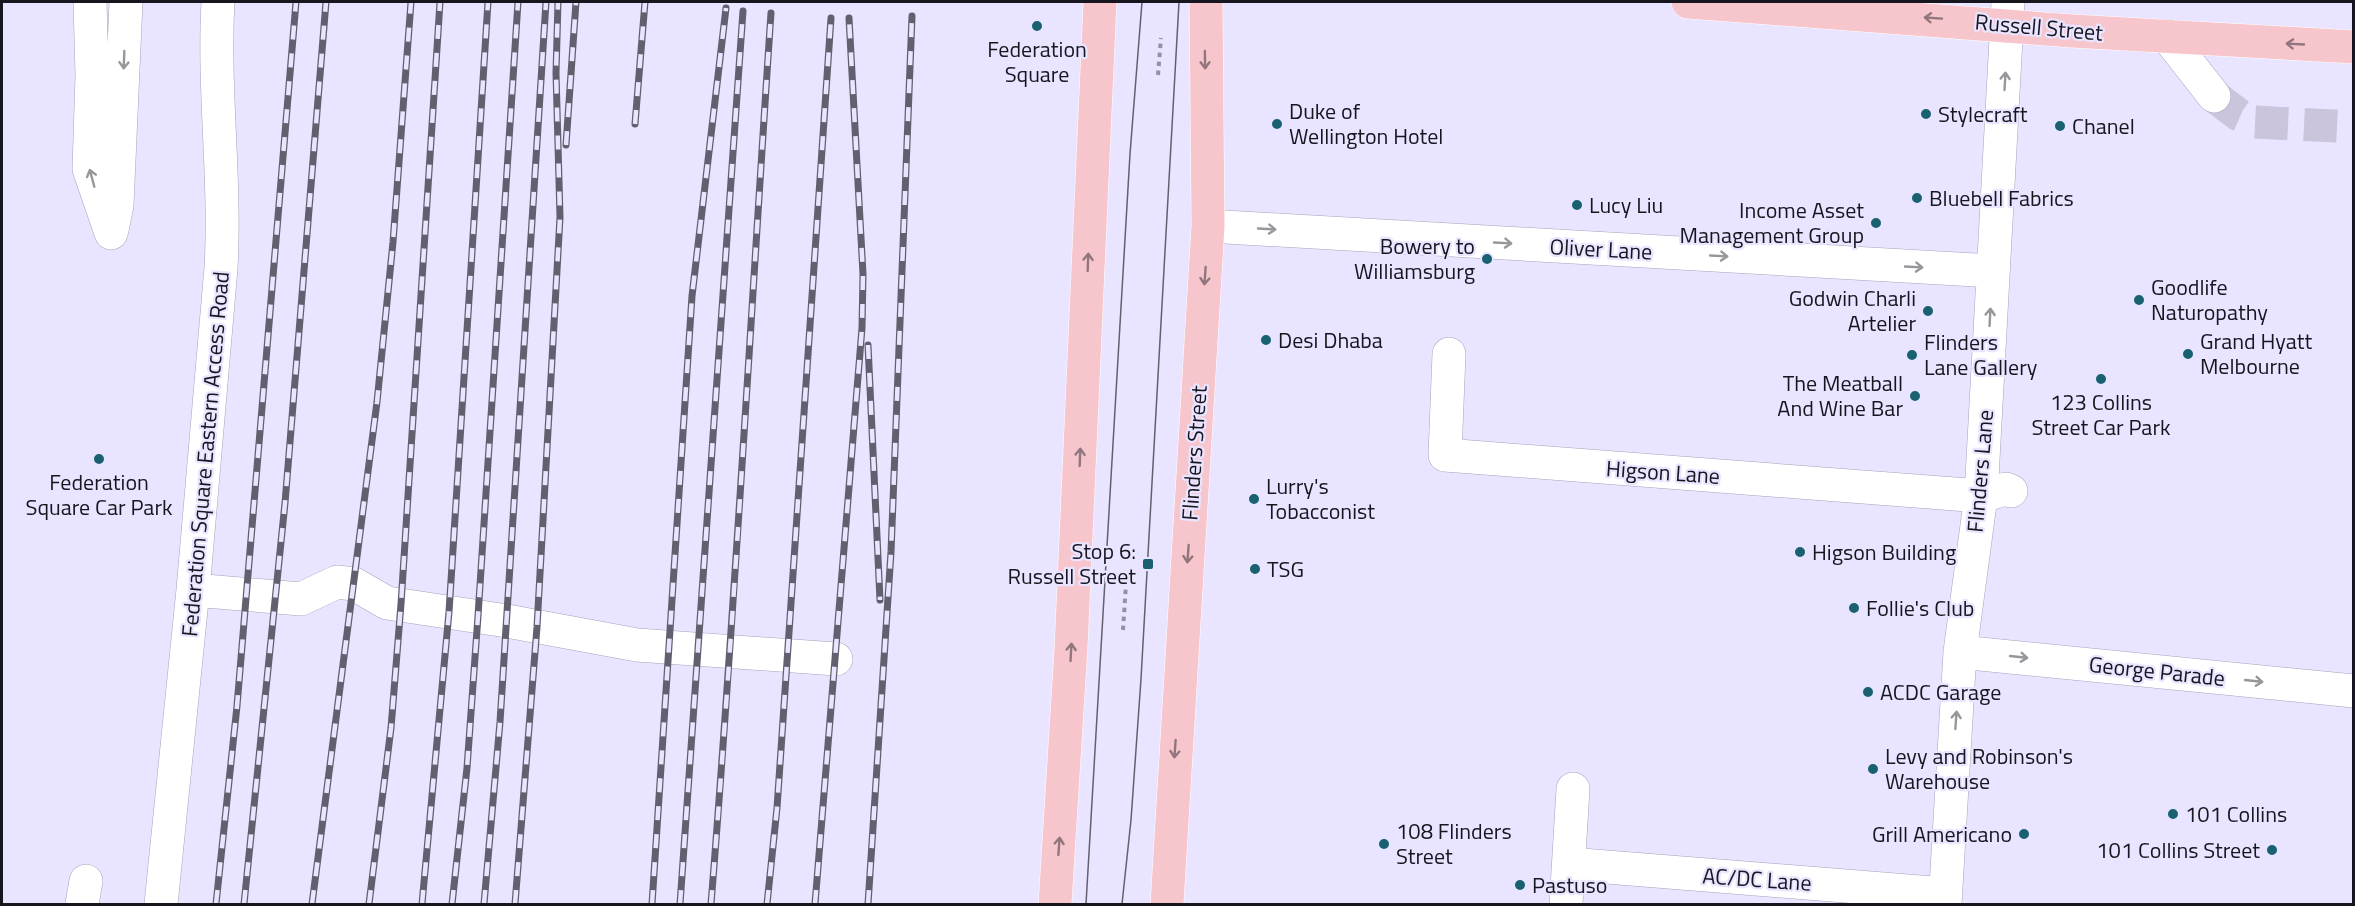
<svg xmlns="http://www.w3.org/2000/svg" width="2355" height="906" viewBox="0 0 2355 906" font-family="'Titillium Web',sans-serif">
  <style>
    .lines { fill: none; stroke-linecap: round; stroke-linejoin: round }
    .minor-tunnel { stroke: #cac5dd; stroke-width: 33; stroke-dasharray: 33 16; stroke-linecap: butt }
    .minor-casing { stroke: #a8a2bc; stroke-width: 34 }
    .major-casing { stroke: #fff; stroke-width: 34 }
    .path { stroke: #9591a5; stroke-width: 4; stroke-dasharray: 4.5 4.5; stroke-linecap: butt }
    .minor { stroke: #fff; stroke-width: 33 }
    .major { stroke: #f7c6cd; stroke-width: 33 }
    .tram { stroke: #625f6e; stroke-width: 1.5 }
    .rail-casing { stroke: #625f6e; stroke-width: 7 }
    .rail { stroke: #e9e4ff; stroke-width: 4.5; stroke-dasharray: 14; stroke-linecap: butt }
    .oneway { stroke: #92767e }
    .oneway2 { stroke: #97969a }
    .poi-dot { fill: #196070; stroke: #e9e4ff; stroke-width: 2 }
    .labels { text-anchor: middle; stroke-width: 4.5; stroke-linejoin: round; paint-order: stroke }
    .street-label { font-size: 22px; fill: #17151e; stroke: #e9e4ff }
    .poi-label { font-size: 22px; fill: #17151e; stroke: #e9e4ff; text-anchor: start }
  </style>
  <rect width="100%" height="100%" fill="#e9e4ff"/>
  <g class="lines">
    <path class="minor-tunnel" d="M2214 96 2239 115 2255 122 2354 127"/>
    <defs>
      <path id="minor" d="M90 2 92 75 89 169 111 233
        M2167 36 2214 96
        M1208 226 1993 271
        M112 230 117 205 126 2
        M1449 354 1445 455 1981 496 2006 489 2011 491
        M193 590 301 599 337 582 354 584 387 603 507 621 637 645 836 659
        M1960 652 2354 691
        M1569 864 1945 894
        M82 904 86 881
        M161 904 193 590 221 268C226 179 213 91 218 2
        M1566 904 1573 789
        M1945 904 1960 652 1981 496 2008 2"/>
      <path id="major" d="M1688 2 2072 31 2354 47
        M1055 904 1071 648 1100 2
        M1167 904 1208 226 1206 2"/>
    </defs>
    <use href="#minor" class="minor-casing"/>
    <use href="#major" class="major-casing"/>
    <path class="path" d="M1158 75 1161 38
      M1123 630 1126 584"/>
    <use href="#minor" class="minor"/>
    <use href="#major" class="major"/>
    <path class="tram" d="M1086 904 1130 154 1142 2
      M1122 904 1131 820 1141 679 1179 2"/>
    <defs>
      <path id="rail" d="M635 124 645 2
        M566 145 576 2
        M868 345 880 600
        M216 904 237 706 296 2
        M244 904 285 503 326 2
        M312 904 377 402 393 242 411 2
        M369 904 391 728 401 604 440 2
        M422 904 449 612 488 2
        M452 904 467 768 478 616 518 2
        M484 904 500 722 546 2
        M515 904 537 627 560 217 556 73 558 2
        M652 904 692 296 726 8
        M680 904 743 11
        M711 904C735 608 751 310 771 13
        M767 904 777 808 831 18
        M815 904 862 328 863 274 849 18
        M868 904 891 552 912 16"/>
    </defs>
    <use href="#rail" class="rail-casing"/>
    <use href="#rail" class="rail"/>
  </g>
  <defs><path id="oneway-shaft" d="M-6 0H5M1.5-3L5.5 0L1.5 3" fill="none" stroke-width="1.6" stroke-linecap="round" stroke-linejoin="round" transform="scale(1.5)"/></defs>
  <g class="oneway">
    <use href="#oneway-shaft" transform="translate(1933 18) rotate(-176)"/>
    <use href="#oneway-shaft" transform="translate(2295 44) rotate(-177)"/>
    <use href="#oneway-shaft" transform="translate(1205 60) rotate(89)"/>
    <use href="#oneway-shaft" transform="translate(1088 262) rotate(-88)"/>
    <use href="#oneway-shaft" transform="translate(1205 276) rotate(94)"/>
    <use href="#oneway-shaft" transform="translate(1080 457) rotate(-88)"/>
    <use href="#oneway-shaft" transform="translate(1188 554) rotate(94)"/>
    <use href="#oneway-shaft" transform="translate(1071 652) rotate(-87)"/>
    <use href="#oneway-shaft" transform="translate(1175 749) rotate(94)"/>
    <use href="#oneway-shaft" transform="translate(1059 846) rotate(-86)"/>
  </g>
  <g class="oneway2">
    <use href="#oneway-shaft" transform="translate(124 60) rotate(92)"/>
    <use href="#oneway-shaft" transform="translate(2005 81) rotate(-87)"/>
    <use href="#oneway-shaft" transform="translate(92 178) rotate(-105)"/>
    <use href="#oneway-shaft" transform="translate(1267 229) rotate(3)"/>
    <use href="#oneway-shaft" transform="translate(1503 243) rotate(3)"/>
    <use href="#oneway-shaft" transform="translate(1719 256) rotate(3)"/>
    <use href="#oneway-shaft" transform="translate(1914 267) rotate(3)"/>
    <use href="#oneway-shaft" transform="translate(1990 317) rotate(-87)"/>
    <use href="#oneway-shaft" transform="translate(2019 657) rotate(6)"/>
    <use href="#oneway-shaft" transform="translate(2254 681) rotate(6)"/>
    <use href="#oneway-shaft" transform="translate(1956 720) rotate(-86)"/>
  </g>
  <g class="poi-dot">
    <circle cx="1037" cy="26" r="6"/>
    <circle cx="1926" cy="114" r="6"/>
    <circle cx="1277" cy="124" r="6"/>
    <circle cx="2060" cy="126" r="6"/>
    <circle cx="1917" cy="198" r="6"/>
    <circle cx="1577" cy="205" r="6"/>
    <circle cx="1876" cy="223" r="6"/>
    <circle cx="1487" cy="259" r="6"/>
    <circle cx="2139" cy="300" r="6"/>
    <circle cx="1928" cy="311" r="6"/>
    <circle cx="1266" cy="340" r="6"/>
    <circle cx="2188" cy="354" r="6"/>
    <circle cx="1912" cy="355" r="6"/>
    <circle cx="2101" cy="379" r="6"/>
    <circle cx="1915" cy="396" r="6"/>
    <circle cx="99" cy="459" r="6"/>
    <circle cx="1254" cy="499" r="6"/>
    <circle cx="1800" cy="552" r="6"/>
    <rect x="1142" y="558" width="12" height="12" rx="3"/>
    <circle cx="1255" cy="569" r="6"/>
    <circle cx="1854" cy="608" r="6"/>
    <circle cx="1868" cy="692" r="6"/>
    <circle cx="1873" cy="769" r="6"/>
    <circle cx="2173" cy="814" r="6"/>
    <circle cx="2024" cy="834" r="6"/>
    <circle cx="1384" cy="844" r="6"/>
    <circle cx="2272" cy="850" r="6"/>
    <circle cx="1520" cy="885" r="6"/>
  </g>
  <g class="labels">
    <g class="street-label">
      <text transform="translate(2039 27) rotate(5)" y="8">Russell Street</text>
      <text transform="translate(1601 249) rotate(3)" y="8">Oliver Lane</text>
      <text transform="translate(1194 453) rotate(-86)" y="8">Flinders Street</text>
      <text transform="translate(205 454) rotate(-85)" y="8">Federation Square Eastern Access Road</text>
      <text transform="translate(1980 471) rotate(-85)" y="8">Flinders Lane</text>
      <text transform="translate(1663 472) rotate(4)" y="8">Higson Lane</text>
      <text transform="translate(2157 671) rotate(6)" y="8">George Parade</text>
      <text transform="translate(1757 879) rotate(4)" y="8">AC/DC Lane</text>
    </g>
    <g class="poi-label">
      <text x="1037" y="57" text-anchor="middle">Federation<tspan x="1037" dy="25">Square</tspan></text>
      <text x="1289" y="119">Duke of<tspan x="1289" dy="25">Wellington Hotel</tspan></text>
      <text x="1938" y="122">Stylecraft</text>
      <text x="2072" y="134">Chanel</text>
      <text x="1929" y="206">Bluebell Fabrics</text>
      <text x="1589" y="213">Lucy Liu</text>
      <text x="1864" y="218" text-anchor="end">Income Asset<tspan x="1864" dy="25">Management Group</tspan></text>
      <text x="1475" y="254" text-anchor="end">Bowery to<tspan x="1475" dy="25">Williamsburg</tspan></text>
      <text x="2151" y="295">Goodlife<tspan x="2151" dy="25">Naturopathy</tspan></text>
      <text x="1916" y="306" text-anchor="end">Godwin Charli<tspan x="1916" dy="25">Artelier</tspan></text>
      <text x="1278" y="348">Desi Dhaba</text>
      <text x="2200" y="349">Grand Hyatt<tspan x="2200" dy="25">Melbourne</tspan></text>
      <text x="1924" y="350">Flinders<tspan x="1924" dy="25">Lane Gallery</tspan></text>
      <text x="1903" y="391" text-anchor="end">The Meatball<tspan x="1903" dy="25">And Wine Bar</tspan></text>
      <text x="2101" y="410" text-anchor="middle">123 Collins<tspan x="2101" dy="25">Street Car Park</tspan></text>
      <text x="99" y="490" text-anchor="middle">Federation<tspan x="99" dy="25">Square Car Park</tspan></text>
      <text x="1266" y="494">Lurry's<tspan x="1266" dy="25">Tobacconist</tspan></text>
      <text x="1136" y="559" text-anchor="end">Stop 6:<tspan x="1136" dy="25">Russell Street</tspan></text>
      <text x="1812" y="560">Higson Building</text>
      <text x="1267" y="577">TSG</text>
      <text x="1866" y="616">Follie's Club</text>
      <text x="1880" y="700">ACDC Garage</text>
      <text x="1885" y="764">Levy and Robinson's<tspan x="1885" dy="25">Warehouse</tspan></text>
      <text x="2185" y="822">101 Collins</text>
      <text x="1396" y="839">108 Flinders<tspan x="1396" dy="25">Street</tspan></text>
      <text x="2012" y="842" text-anchor="end">Grill Americano</text>
      <text x="2260" y="858" text-anchor="end">101 Collins Street</text>
      <text x="1532" y="893">Pastuso</text>
    </g>
  </g>
  <rect width="2355" height="906" fill="none" stroke="#17151e" stroke-width="6"/>
</svg>
